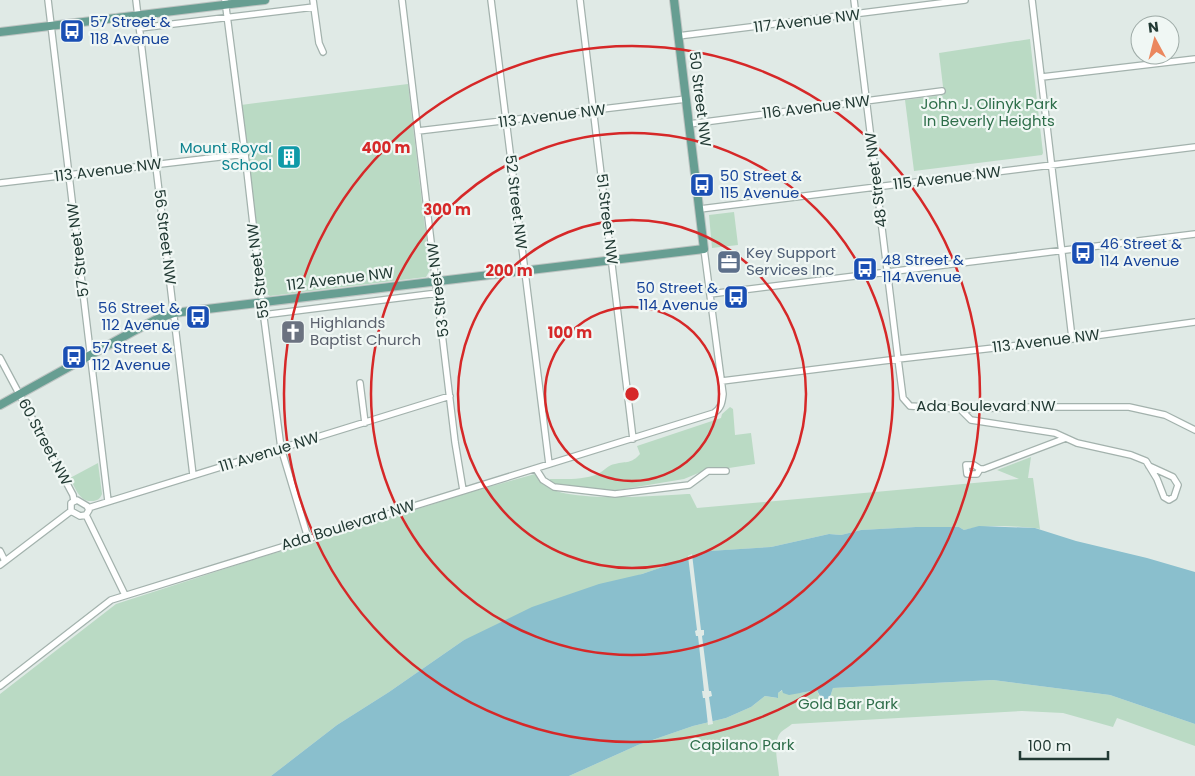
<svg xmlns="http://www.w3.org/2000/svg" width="1195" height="776" viewBox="0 0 1195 776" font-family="Poppins,sans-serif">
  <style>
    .green { fill: #badac4 }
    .water { fill: #8abfcd }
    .pier { fill: #e0eae6 }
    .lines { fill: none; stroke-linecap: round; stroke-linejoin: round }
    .minor-casing { stroke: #a3b2ad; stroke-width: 8 }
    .major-casing { stroke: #bdc4c2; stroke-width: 10 }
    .minor { stroke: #fff; stroke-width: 5.5 }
    .major { stroke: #679e92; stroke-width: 8 }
    .ring { fill: none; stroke: #d62828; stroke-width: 2.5 }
    .labels { text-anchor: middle; stroke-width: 4.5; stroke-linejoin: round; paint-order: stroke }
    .street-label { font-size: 15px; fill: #223a34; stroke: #f0f7f4 }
    .transit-label { font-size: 15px; fill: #164399; stroke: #f0f7f4; text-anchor: start }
    .park-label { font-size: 15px; fill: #2e6e4a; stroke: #f0f7f4 }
    .culture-label { font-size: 15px; fill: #0d838f; stroke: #f0f7f4; text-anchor: end }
    .service-label { font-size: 15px; fill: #4e5e75; stroke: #f0f7f4; text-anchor: start }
    .worship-label { font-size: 15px; fill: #5b616d; stroke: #f0f7f4; text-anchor: start }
    .centre { fill: #d62828; stroke: #f0f7f4; stroke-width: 2.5 }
    .ring-label { font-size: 15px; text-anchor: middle; font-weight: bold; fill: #d62828; stroke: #f0f7f4; stroke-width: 4.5; stroke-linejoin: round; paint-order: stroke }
  </style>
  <rect width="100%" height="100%" fill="#e0eae6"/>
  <path class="green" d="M1030 39 1043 153 1042 155 914 171 905 100 944 95 939 53Z
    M408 84 430 270 426 277 270 296 263 291 241 105Z
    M734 212 738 245 712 248 709 215Z
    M730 407 733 409 735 435 751 433 755 464 729 468 713 467 684 479 618 490H597L557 485 549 482 550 479C566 479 583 480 598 474 604 471 608 465 615 464 627 461 631 464 640 454L637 446 721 418 722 414Z
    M1031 457 1028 478H1033L1040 529 1035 528C1011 526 987 524 964 530L959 527H917L861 530 841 535 829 534 771 547 710 551 642 574 464 640 389 692 337 725 271 776H0V694L116 604 271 554 307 545 467 493 535 474C537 477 539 481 542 483 563 505 659 495 690 494L697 508 1019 479 997 470Z
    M98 463 102 494C100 499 97 501 92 501 79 502 75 487 70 478Z
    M993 680 1110 695 1195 724V746L1117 718 1113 727 1063 713 1022 711 792 724C789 727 784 729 781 732 772 742 778 763 779 776H569L638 745 693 726 726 718 751 707 765 696 777 698 778 693 783 690 800 693 817 690C819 697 822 699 829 700L833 688Z"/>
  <path class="water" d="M979 526 1035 528 1076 541 1147 558 1195 572V724L1110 695 993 680 833 688 829 700C822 699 820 697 817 690L789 695 783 693 782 690 778 693V698L765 696 751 707 726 718 693 726 638 745 569 776H271L337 725 389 692 464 640 532 607 599 584 642 574 709 551 771 547 829 534 841 535 861 530 916 527H959L964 530Z"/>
  <path class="pier" d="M692 554 701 630H704V635L702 636 709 691H711L712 696 709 697 713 724 708 725 705 698H703L702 691H704L698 636H696L695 631 697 630 688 556Z"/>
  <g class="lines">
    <defs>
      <path id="minor" d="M48 0 108 501
        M136 0 193 475
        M225 0 245 154 262 303 281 448 308 538
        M313 0 319 43 323 52
        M402 0 455 442 463 490
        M491 0 549 464
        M580 0 633 439
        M854 0 898 359 1065 340 1195 322
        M1032 0 1072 338
        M140 28 314 7
        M678 36 965 0
        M1042 77 1195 59
        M689 124 942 91
        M418 131 686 99
        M0 183 245 154
        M700 209 1195 147
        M710 294 1195 234
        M263 315 438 293
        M0 358 73 495 74 501
        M722 381 898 359 903 398 910 406 960 409 1034 407H1129L1165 415 1195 430
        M360 383 365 423
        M960 409 971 420 1055 433 1077 443 1131 455 1146 461 1157 479 1164 497 1169 500 1174 497 1178 485 1173 477 1149 466
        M536 469 543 480 554 487 615 494 689 485 708 471H726
        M980 469 974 465H966L967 474H977L980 469H984L1066 438
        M77 500 87 506 89 510 86 515 80 516 71 511V503Z
        M88 508 450 396
        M86 515 125 595
        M0 551 5 561
        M0 565 71 511
        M0 686 111 600 714 413C721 408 722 403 723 394L704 249"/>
      <path id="major" d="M0 32 265 0
        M0 405 132 332 157 319 174 313 704 249 674 0"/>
    </defs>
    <use href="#minor" class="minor-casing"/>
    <use href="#major" class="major-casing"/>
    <use href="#minor" class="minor"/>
    <use href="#major" class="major"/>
  </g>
  <g class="ring">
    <circle cx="632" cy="394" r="87"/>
    <circle cx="632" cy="394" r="174"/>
    <circle cx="632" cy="394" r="261"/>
    <circle cx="632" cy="394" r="348"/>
  </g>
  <defs>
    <symbol id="bus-square" viewBox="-11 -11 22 22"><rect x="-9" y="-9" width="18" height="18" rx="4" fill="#1a4fb4" stroke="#f0f7f4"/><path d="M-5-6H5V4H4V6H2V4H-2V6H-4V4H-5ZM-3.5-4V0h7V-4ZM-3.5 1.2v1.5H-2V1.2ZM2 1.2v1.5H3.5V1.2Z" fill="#fff"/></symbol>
    <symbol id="building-square" viewBox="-11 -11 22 22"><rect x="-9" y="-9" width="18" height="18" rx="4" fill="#0f9aa8" stroke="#f0f7f4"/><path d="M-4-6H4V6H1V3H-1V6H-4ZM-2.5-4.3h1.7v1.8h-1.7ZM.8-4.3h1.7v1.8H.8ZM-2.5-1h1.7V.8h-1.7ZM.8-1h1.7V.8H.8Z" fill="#fff"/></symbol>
    <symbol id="office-square" viewBox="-11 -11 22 22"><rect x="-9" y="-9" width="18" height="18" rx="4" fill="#5c6f8a" stroke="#f0f7f4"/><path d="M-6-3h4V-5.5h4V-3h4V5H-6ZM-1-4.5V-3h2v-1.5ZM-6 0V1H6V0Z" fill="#fff"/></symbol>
    <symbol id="church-square" viewBox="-11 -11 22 22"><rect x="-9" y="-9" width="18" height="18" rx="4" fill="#6b7280" stroke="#f0f7f4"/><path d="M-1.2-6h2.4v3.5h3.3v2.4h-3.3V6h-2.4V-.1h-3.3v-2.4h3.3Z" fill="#fff"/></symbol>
  </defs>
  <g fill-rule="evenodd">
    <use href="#bus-square" x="58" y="17" width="28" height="28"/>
    <use href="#building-square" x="275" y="143" width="28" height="28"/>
    <use href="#bus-square" x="688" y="171" width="28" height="28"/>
    <use href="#bus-square" x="1069" y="239" width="28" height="28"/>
    <use href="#office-square" x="715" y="248" width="28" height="28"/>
    <use href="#bus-square" x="851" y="255" width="28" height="28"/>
    <use href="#bus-square" x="722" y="283" width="28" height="28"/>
    <use href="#bus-square" x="184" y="303" width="28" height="28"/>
    <use href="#church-square" x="279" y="318" width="28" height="28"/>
    <use href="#bus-square" x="60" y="343" width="28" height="28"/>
  </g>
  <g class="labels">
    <g class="street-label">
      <text transform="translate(807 21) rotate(-7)" y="5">117 Avenue NW</text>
      <text transform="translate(700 99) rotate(83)" y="5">50 Street NW</text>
      <text transform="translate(816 107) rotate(-7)" y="5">116 Avenue NW</text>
      <text transform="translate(552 116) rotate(-7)" y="5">113 Avenue NW</text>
      <text transform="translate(108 170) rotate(-7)" y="5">113 Avenue NW</text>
      <text transform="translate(947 178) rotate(-7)" y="5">115 Avenue NW</text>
      <text transform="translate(876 180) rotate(-97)" y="5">48 Street NW</text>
      <text transform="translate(516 202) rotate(83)" y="5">52 Street NW</text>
      <text transform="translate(607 219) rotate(83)" y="5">51 Street NW</text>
      <text transform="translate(165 237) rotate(83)" y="5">56 Street NW</text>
      <text transform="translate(78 250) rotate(-97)" y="5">57 Street NW</text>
      <text transform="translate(258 271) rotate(-97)" y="5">55 Street NW</text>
      <text transform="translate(340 279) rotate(-7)" y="5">112 Avenue NW</text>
      <text transform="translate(438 290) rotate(-97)" y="5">53 Street NW</text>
      <text transform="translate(1046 341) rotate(-7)" y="5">113 Avenue NW</text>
      <text x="986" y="411">Ada Boulevard NW</text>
      <text transform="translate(45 442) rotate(62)" y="5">60 Street NW</text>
      <text transform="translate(269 452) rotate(-17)" y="5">111 Avenue NW</text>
      <text transform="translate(348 525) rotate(-17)" y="5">Ada Boulevard NW</text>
    </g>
    <g class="transit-label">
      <text x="90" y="27">57 Street &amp;<tspan x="90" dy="17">118 Avenue</tspan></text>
      <text x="720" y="181">50 Street &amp;<tspan x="720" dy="17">115 Avenue</tspan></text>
      <text x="1100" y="249">46 Street &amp;<tspan x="1100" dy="17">114 Avenue</tspan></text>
      <text x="882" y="265">48 Street &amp;<tspan x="882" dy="17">114 Avenue</tspan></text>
      <text x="718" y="293" text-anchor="end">50 Street &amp;<tspan x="718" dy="17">114 Avenue</tspan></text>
      <text x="180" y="313" text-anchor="end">56 Street &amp;<tspan x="180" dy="17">112 Avenue</tspan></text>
      <text x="92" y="353">57 Street &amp;<tspan x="92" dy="17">112 Avenue</tspan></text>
    </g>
    <g class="park-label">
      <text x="989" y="109">John J. Olinyk Park<tspan x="989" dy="17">In Beverly Heights</tspan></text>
      <text x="848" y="709">Gold Bar Park</text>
      <text x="742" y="750">Capilano Park</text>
    </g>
    <g class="culture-label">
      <text x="272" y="153">Mount Royal<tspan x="272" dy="17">School</tspan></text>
    </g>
    <g class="service-label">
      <text x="746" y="258">Key Support<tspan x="746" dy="17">Services Inc</tspan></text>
    </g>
    <g class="worship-label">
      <text x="310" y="328">Highlands<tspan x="310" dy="17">Baptist Church</tspan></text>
    </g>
  </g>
  <circle cx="632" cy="394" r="8" class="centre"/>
  <g class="ring-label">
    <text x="386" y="153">400 m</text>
    <text x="447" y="215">300 m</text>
    <text x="509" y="276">200 m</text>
    <text x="570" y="338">100 m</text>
  </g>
  <g transform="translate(1155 40) rotate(353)"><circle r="24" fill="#f0f7f4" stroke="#9eaba7"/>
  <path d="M0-4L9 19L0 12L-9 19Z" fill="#eb875e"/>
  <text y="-8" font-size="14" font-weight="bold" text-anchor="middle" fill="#223a34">N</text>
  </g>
  <path d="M1020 751v8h88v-8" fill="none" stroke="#223a34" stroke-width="2.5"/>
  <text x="1028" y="751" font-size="15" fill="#223a34" stroke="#f0f7f4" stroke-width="4" paint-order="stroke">100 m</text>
</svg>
